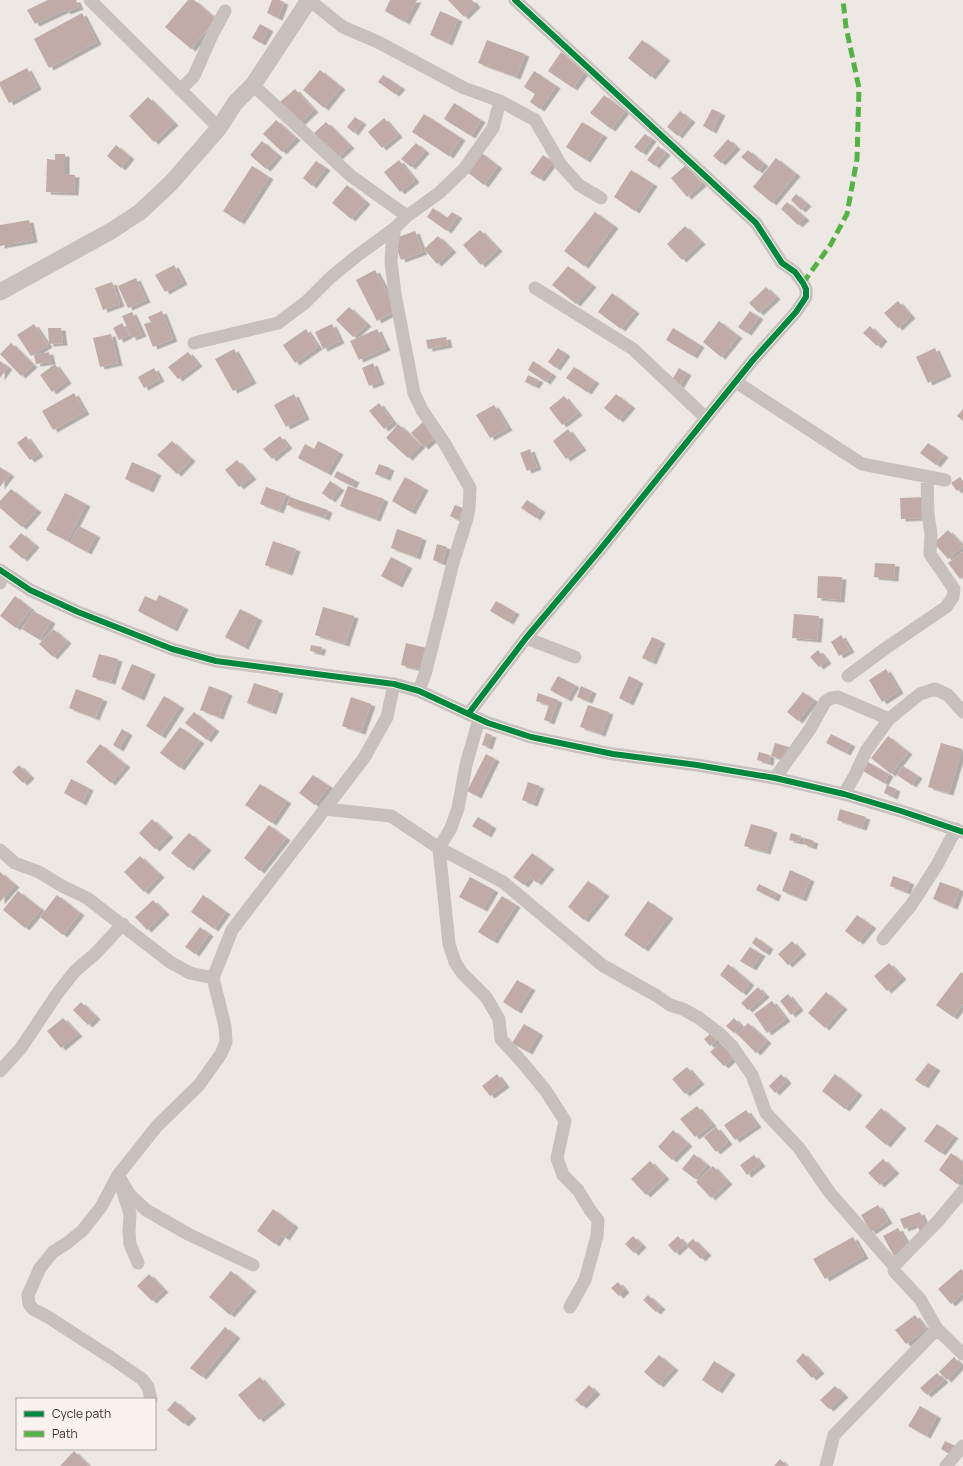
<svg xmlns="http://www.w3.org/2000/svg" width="963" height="1466" viewBox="0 0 963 1466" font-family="Manrope,sans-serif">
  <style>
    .building { fill: #c1aba7; filter: url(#shadow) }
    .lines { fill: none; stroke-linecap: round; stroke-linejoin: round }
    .minor { stroke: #c7c0bd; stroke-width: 13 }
    .tertiary { stroke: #c7c0bd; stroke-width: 17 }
    .quiet { stroke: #56b246; stroke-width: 5; stroke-dasharray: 10 5; stroke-linecap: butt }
    .cycleway-casing { stroke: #faf2ed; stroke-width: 8 }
    .cycleway { stroke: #00873e; stroke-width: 6 }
  </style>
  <defs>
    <filter id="shadow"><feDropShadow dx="4.5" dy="2.5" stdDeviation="0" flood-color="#0004"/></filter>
  </defs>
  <rect width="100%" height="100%" fill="#eee8e4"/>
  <path class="building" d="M48 0H76L79 7 66 12 65 10 35 24 27 10Z
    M188 0H194L216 19 191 49 165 27Z
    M272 0H279L284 2 278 18 267 13Z
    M390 0H417L405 22 385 11Z
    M448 0H472L476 5 464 17Z
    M440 11 458 19 448 43 430 35Z
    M82 13 97 42 49 68 34 39Z
    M260 24 269 29 261 43 252 38Z
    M487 40 525 54 516 77 478 63Z
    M642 40 666 58 651 77 628 58Z
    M561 52 586 70 573 88 548 71Z
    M27 68 37 87 9 103 0 86V82Z
    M320 70 341 87 324 108 303 90Z
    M534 71 556 86 540 109 530 102 535 94 524 87Z
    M383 75 401 87 395 94 378 82Z
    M295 89 314 110 300 123 280 102Z
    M604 95 625 111 611 129 590 113Z
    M148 97 174 123 154 142 129 116Z
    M454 103 481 120 471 136 444 119Z
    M712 109 721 113 712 131 703 126Z
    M680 111 691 120 678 136 667 127Z
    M424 114 461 138 449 156 412 132Z
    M355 117 362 122 354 133 347 127Z
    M384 118 398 135 382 148 368 132Z
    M276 120 296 138 282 152 263 134Z
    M326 122 350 146 338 157 314 133Z
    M582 122 603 135 586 160 566 147Z
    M645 134 652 139 642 153 634 147Z
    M728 139 736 147 721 163 713 156Z
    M262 141 278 155 266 169 250 155Z
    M416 143 425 151 411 167 401 159Z
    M116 145 130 157 121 168 107 156Z
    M658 146 666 153 655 166 647 160Z
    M748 150 764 164 758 171 741 157Z
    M480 152 498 166 484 185 466 171Z
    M55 154H65V174L75 175 74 193 46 192 47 159 55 160Z
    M543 155 553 162 540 179 530 173Z
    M776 158 796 174 772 203 753 187Z
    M399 160 415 180 400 192 384 172Z
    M316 161 326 168 312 186 303 178Z
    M686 165 702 184 687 197 671 178Z
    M252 166 269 177 240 222 223 211Z
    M631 170 653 184 635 211 614 197Z
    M347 185 366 202 351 219 332 203Z
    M796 194 807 204 801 210 791 200Z
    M787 202 805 218 798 225 781 209Z
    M433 208 447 218 452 212 458 216 447 231 427 217Z
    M595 212 614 226 584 266 564 251Z
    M29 220 33 240 0 246V225Z
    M685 226 701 242 682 260 667 244Z
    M480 230 498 249 481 265 463 245Z
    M415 231 423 252 401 260 393 239Z
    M438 236 452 250 437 264 424 249Z
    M174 265 183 282 165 292 155 275Z
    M568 266 592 285 576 304 552 285Z
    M375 270 397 310 377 321 356 280Z
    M136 278 146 300 128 308 118 286Z
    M112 282 120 304 103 310 95 288Z
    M766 287 776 297 759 313 749 303Z
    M612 293 635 311 621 329 598 312Z
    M898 301 911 316 898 328 884 313Z
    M349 307 367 324 353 337 336 320Z
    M162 311 173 339 153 347 144 324 151 322 148 317Z
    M750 311 759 317 747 333 738 327Z
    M132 312 142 334 132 338 122 316Z
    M719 321 738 336 721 357 703 342Z
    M122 323 129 335 119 340 113 328Z
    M34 324 48 345 31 356 17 335Z
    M332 324 340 341 323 349 315 332Z
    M870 326 883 339 877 346 863 333Z
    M48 328H61L63 343 49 344Z
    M673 328 700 345 693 356 666 340Z
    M306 329 318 347 295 363 283 345Z
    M377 329 386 348 359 360 350 341Z
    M111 334 118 363 100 367 93 338Z
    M446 337 448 345 428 349 426 340Z
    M11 343 33 365 21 376 0 354Z
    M558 348 566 354 556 368 548 362Z
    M935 348 947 374 928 383 916 357Z
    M234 349 252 381 233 391 215 359Z
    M49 352 51 362 36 364 34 355Z
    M188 352 198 364 178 379 168 367Z
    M0 361 8 367 0 378Z
    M533 361 552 374 546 382 528 370Z
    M373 363 380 382 369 386 362 368Z
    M55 364 67 381 52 392 40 375Z
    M574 367 595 381 587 392 566 378Z
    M154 368 160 379 144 388 138 377Z
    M679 368 687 373 678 388 670 383Z
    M528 375 539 380 535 386 525 382Z
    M74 393 85 412 53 430 42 411Z
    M294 394 305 417 286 427 274 405Z
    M616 394 631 406 619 420 604 408Z
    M564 396 578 413 562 425 549 408Z
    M379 403 393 422 384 429 369 411Z
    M494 405 508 428 490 438 476 415Z
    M963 409V421L957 416Z
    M425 420 438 435 424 447 411 433Z
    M398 424 421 445 408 458 386 438Z
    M568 429 582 448 566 459 553 441Z
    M26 436 39 454 30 460 17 443Z
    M280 436 288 446 272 459 263 449Z
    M172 441 191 459 177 474 157 455Z
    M318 441 339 452 327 473 298 458 305 444 314 449Z
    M928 443 944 455 936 465 920 453Z
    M530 449 537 467 527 471 520 453Z
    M237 460 252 477 239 487 225 470Z
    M132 462 157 473 149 490 125 479Z
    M379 464 390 468 386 478 375 474Z
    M0 467 10 474 0 487Z
    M337 471 355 480 352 486 334 477Z
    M405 477 424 488 411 512 392 501Z
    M960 477 963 481V487L957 491 951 483Z
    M330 481 340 488 331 500 322 493Z
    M348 486 384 499 376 519 340 506Z
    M266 487 286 494 279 511 260 504Z
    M11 489 37 510 22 527 0 508V501Z
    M65 493 86 504 67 541 46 530Z
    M290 497 328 510 325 518 287 505Z
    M926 497 927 518 901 519 900 498Z
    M527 500 541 510 536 518 521 508Z
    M455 505 463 508 458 520 450 516Z
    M79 526 96 535 87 552 70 543Z
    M397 529 422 538 416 557 391 548Z
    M948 530 963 546 948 559 934 543Z
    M21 533 35 545 23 559 9 547Z
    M273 541 296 549 288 573 265 565Z
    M437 544 447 547 442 563 433 560Z
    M963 552V577L960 579 948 563Z
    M391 557 408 566 398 585 381 576Z
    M875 563 895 564 894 579 874 577Z
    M818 576 842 577 840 600 817 598Z
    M159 595 184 607 173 629 138 611 145 596 156 601Z
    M15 596 31 609 16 628 0 616Z
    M496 601 515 612 509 622 490 611Z
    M323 607 354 616 345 644 315 635Z
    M240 609 258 618 244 647 225 637Z
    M33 611 51 621 40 640 22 629Z
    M794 614 819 616 817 640 792 638Z
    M53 629 67 641 53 657 39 644Z
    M841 635 850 650 839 656 831 642Z
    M652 637 661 641 652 662 642 658Z
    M406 643 427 648 421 670 401 665Z
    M311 645 322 647 320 653 310 651Z
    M818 650 827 661 819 667 810 657Z
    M99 654 118 659 111 682 92 677Z
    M132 664 151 672 140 698 121 689Z
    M886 669 899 691 882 702 869 680Z
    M558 676 575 685 567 699 550 690Z
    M629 676 639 681 629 703 619 698Z
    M254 683 279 691 272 712 247 703Z
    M209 686 228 693 219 717 200 710Z
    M581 686 592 691 588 701 577 697Z
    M76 689 103 699 95 718 69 708Z
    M803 692 814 700 798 721 787 712Z
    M538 693 558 700 550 722 544 720 549 705 536 701Z
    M164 696 180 706 161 736 146 726Z
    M351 697 371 704 361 732 342 726Z
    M588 705 609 712 601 734 580 727Z
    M194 712 215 729 207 740 185 723Z
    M180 727 200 741 180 768 160 753Z
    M122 729 128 733 119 749 113 745Z
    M486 733 492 735 488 747 482 745Z
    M831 734 851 744 846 753 826 743Z
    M888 736 908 752 891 774 871 758Z
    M775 743 789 747 786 760 771 756Z
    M941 743 962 749 949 793 928 787Z
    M100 744 126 765 111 783 86 762Z
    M759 752 770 755 769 763 757 760Z
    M486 754 495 759 477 796 467 791Z
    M868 762 889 774 884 783 863 771Z
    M19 765 30 776 23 783 12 772Z
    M903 766 918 776 912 785 897 775Z
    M313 775 329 786 315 805 299 793Z
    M71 779 89 788 82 803 64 793Z
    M528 782 540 786 533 804 522 800Z
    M260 784 287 801 272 823 245 805Z
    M887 785 896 789 893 797 884 793Z
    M840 809 866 817 862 828 837 820Z
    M478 817 492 826 487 835 472 826Z
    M152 819 169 835 155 849 139 833Z
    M751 824 773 830 766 852 744 846Z
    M269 825 286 838 260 871 244 858Z
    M189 833 207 848 189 868 171 853Z
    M791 833 801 836 799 842 789 840Z
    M805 838 814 841 812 847 803 844Z
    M532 853 550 867 537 883 530 877 524 885 513 877Z
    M140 856 160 875 144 892 124 872Z
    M790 870 810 879 802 899 782 891Z
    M0 872 15 885 0 902Z
    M893 876 910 882 906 892 890 886Z
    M470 877 494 890 483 909 459 897Z
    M588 881 605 894 584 920 568 907Z
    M940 882 960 889 953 907 933 899Z
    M759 884 777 893 774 899 756 890Z
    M18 891 41 909 25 928 3 910Z
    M57 895 80 913 63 935 40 917Z
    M203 895 226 912 214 929 191 912Z
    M502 896 516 905 493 941 478 932Z
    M153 900 165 912 147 930 135 917Z
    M648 901 669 916 644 949 624 935Z
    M857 915 872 926 859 942 845 931Z
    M200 927 209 934 195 954 185 947Z
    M756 937 769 947 765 953 752 943Z
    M792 941 802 952 788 965 778 954Z
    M750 947 761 954 752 968 740 961Z
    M889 963 902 977 887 991 874 976Z
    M728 964 750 983 742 993 720 975Z
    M961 972 963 974V1004L953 1017 936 1005Z
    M517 980 531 988 517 1011 503 1002Z
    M758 987 765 995 748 1010 741 1003Z
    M826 992 843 1007 825 1028 808 1013Z
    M788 994 799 1008 791 1015 780 1001Z
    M772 1001 786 1019 767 1033 754 1014Z
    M81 1002 96 1017 88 1025 73 1010Z
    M63 1018 78 1034 61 1048 47 1031Z
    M734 1018 741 1026 734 1033 726 1026Z
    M748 1023 767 1041 756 1053 737 1034Z
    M524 1024 539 1033 528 1052 512 1043Z
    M711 1033 717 1040 710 1046 704 1039Z
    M720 1043 733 1058 724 1066 710 1052Z
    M928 1063 936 1068 924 1086 915 1080Z
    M687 1067 700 1082 685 1094 672 1079Z
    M497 1074 505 1085 490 1096 482 1086Z
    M781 1074 787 1081 775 1093 769 1086Z
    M835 1074 858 1093 845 1109 822 1091Z
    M697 1106 712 1124 695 1137 680 1119Z
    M881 1108 902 1126 886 1145 865 1127Z
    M746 1110 757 1125 735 1140 724 1125Z
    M937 1124 954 1136 941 1153 924 1141Z
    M716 1127 728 1142 716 1152 704 1137Z
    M673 1130 688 1144 672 1160 658 1147Z
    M951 1153 963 1162V1175L957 1184 939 1170Z
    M694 1154 707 1165 695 1179 682 1169Z
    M754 1155 761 1164 747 1175 740 1165Z
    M883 1159 895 1171 880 1185 868 1173Z
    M650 1161 665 1177 646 1195 631 1179Z
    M713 1166 728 1182 711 1198 696 1182Z
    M878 1205 888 1221 871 1232 861 1215Z
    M273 1209 294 1225 285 1238 281 1235 275 1244 257 1231Z
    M920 1212 927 1229 920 1232 917 1224 904 1229 900 1219Z
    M898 1228 910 1248 894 1256 883 1236Z
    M633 1236 642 1245 634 1253 625 1244Z
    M678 1236 685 1244 675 1253 668 1245Z
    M853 1237 864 1256 825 1279 813 1259Z
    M693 1239 707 1253 701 1259 686 1245Z
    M961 1269 963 1271V1293L951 1304 938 1289Z
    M231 1271 252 1289 230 1315 209 1297Z
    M149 1274 164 1290 152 1301 137 1286Z
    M618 1282 625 1290 619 1296 611 1288Z
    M648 1295 661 1307 656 1312 643 1300Z
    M915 1315 926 1329 906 1344 895 1330Z
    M225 1327 236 1336 202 1377 190 1368Z
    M803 1353 820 1371 812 1378 796 1361Z
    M659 1355 674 1368 659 1385 644 1372Z
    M954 1357 961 1365 947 1380 939 1372Z
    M714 1361 731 1372 718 1391 702 1380Z
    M937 1373 944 1380 927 1395 920 1388Z
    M260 1377 281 1402 259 1420 238 1395Z
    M589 1385 596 1392 582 1406 575 1400Z
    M835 1386 844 1395 829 1409 820 1400Z
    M175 1401 192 1416 184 1424 167 1410Z
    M920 1406 937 1416 926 1436 908 1426Z
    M945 1441 955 1446 951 1455 941 1449Z
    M74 1451 88 1465 87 1466H60Z
    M780 1459 787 1466H774Z"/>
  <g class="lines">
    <path class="minor" d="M90 0 219 128
      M309 0 343 27 378 42 464 88 500 101 535 120 561 165 579 185 601 198
      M253 85 351 176 407 216
      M180 90 194 76 212 35 225 11
      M535 288 633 349 706 418
      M194 343 278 323 306 302 331 277 358 255 395 228
      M736 382 862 464 945 480
      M0 570 30 590 78 612 172 649 216 661 394 684 419 691 488 723 531 737 613 754 697 765 775 778 844 794 901 811 963 832
      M0 583 2 571
      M526 638 575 657
      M848 676 886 648 946 607 953 597 954 589 930 554 931 534 928 515 927 477
      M419 691 426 671 453 563 466 522 469 509 470 488 445 444 422 410 414 393 395 294 391 262 392 243 395 228 407 216 439 193 464 169 493 128 500 101
      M469 713 526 638 599 551 753 360 796 312 806 297V289L803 283 795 272 782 263 756 223 515 0
      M479 719 466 765 458 808 451 828 439 848 449 944 455 962 462 973 486 997 499 1019 501 1039 522 1062 546 1091 565 1121 557 1158 563 1175 578 1190 590 1210 598 1220 597 1236 585 1280 570 1307
      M775 778 810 729 825 702 831 698 838 697 889 719
      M844 794 855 775 866 751 889 719 920 694 935 689 948 695 963 712
      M325 809 391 816 439 848 503 882 602 965 657 996 670 1005 683 1009 699 1018 720 1034 732 1046 752 1075 766 1113 799 1148 830 1193 894 1266V1271L920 1299 937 1329 963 1354
      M0 850 15 863 39 872 62 886 87 898 170 962 190 973 213 978
      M883 939 912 904 937 865 956 829
      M0 1071 21 1048 57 994 75 971 95 954 123 924
      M118 1175 130 1195 146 1210 188 1234 253 1265
      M122 1188 130 1214 129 1231 130 1244 138 1263
      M894 1266 938 1221 963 1191
      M151 1399 148 1387 142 1379 110 1357 48 1317 33 1309 29 1304 28 1295 40 1268 53 1252 67 1243 82 1231 101 1207 118 1175 130 1160 157 1126 199 1085 221 1054 226 1042 225 1026 213 978 232 930 364 758 387 717 394 684
      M826 1466 834 1435 937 1329
      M946 1466 963 1446"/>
    <path class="tertiary" d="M0 292 111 231 140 212 171 183 219 128 235 103 253 85 309 0"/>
    <path class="quiet" d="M803 283 831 244 847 214 857 159 859 88 846 27 843 0"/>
    <defs>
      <path id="cycleway" d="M0 570 30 590 78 612 172 649 216 661 394 684 419 691 488 723 531 737 613 754 697 765 775 778 844 794 901 811 963 832
        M469 713 526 638 599 551 753 360 796 312 806 297V289L803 283 795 272 782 263 756 223 515 0"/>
    </defs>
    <use href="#cycleway" class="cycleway-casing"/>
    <use href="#cycleway" class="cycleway"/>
  </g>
  <rect x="16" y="1398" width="140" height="52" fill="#faf2ed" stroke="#ada39f"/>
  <rect x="24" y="1411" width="20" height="6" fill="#00873e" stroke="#ada39f"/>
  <text x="52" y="1418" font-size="12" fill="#392d2b">Cycle path</text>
  <rect x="24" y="1431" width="20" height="6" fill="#56b246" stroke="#ada39f"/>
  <text x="52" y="1438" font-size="12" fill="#392d2b">Path</text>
</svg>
